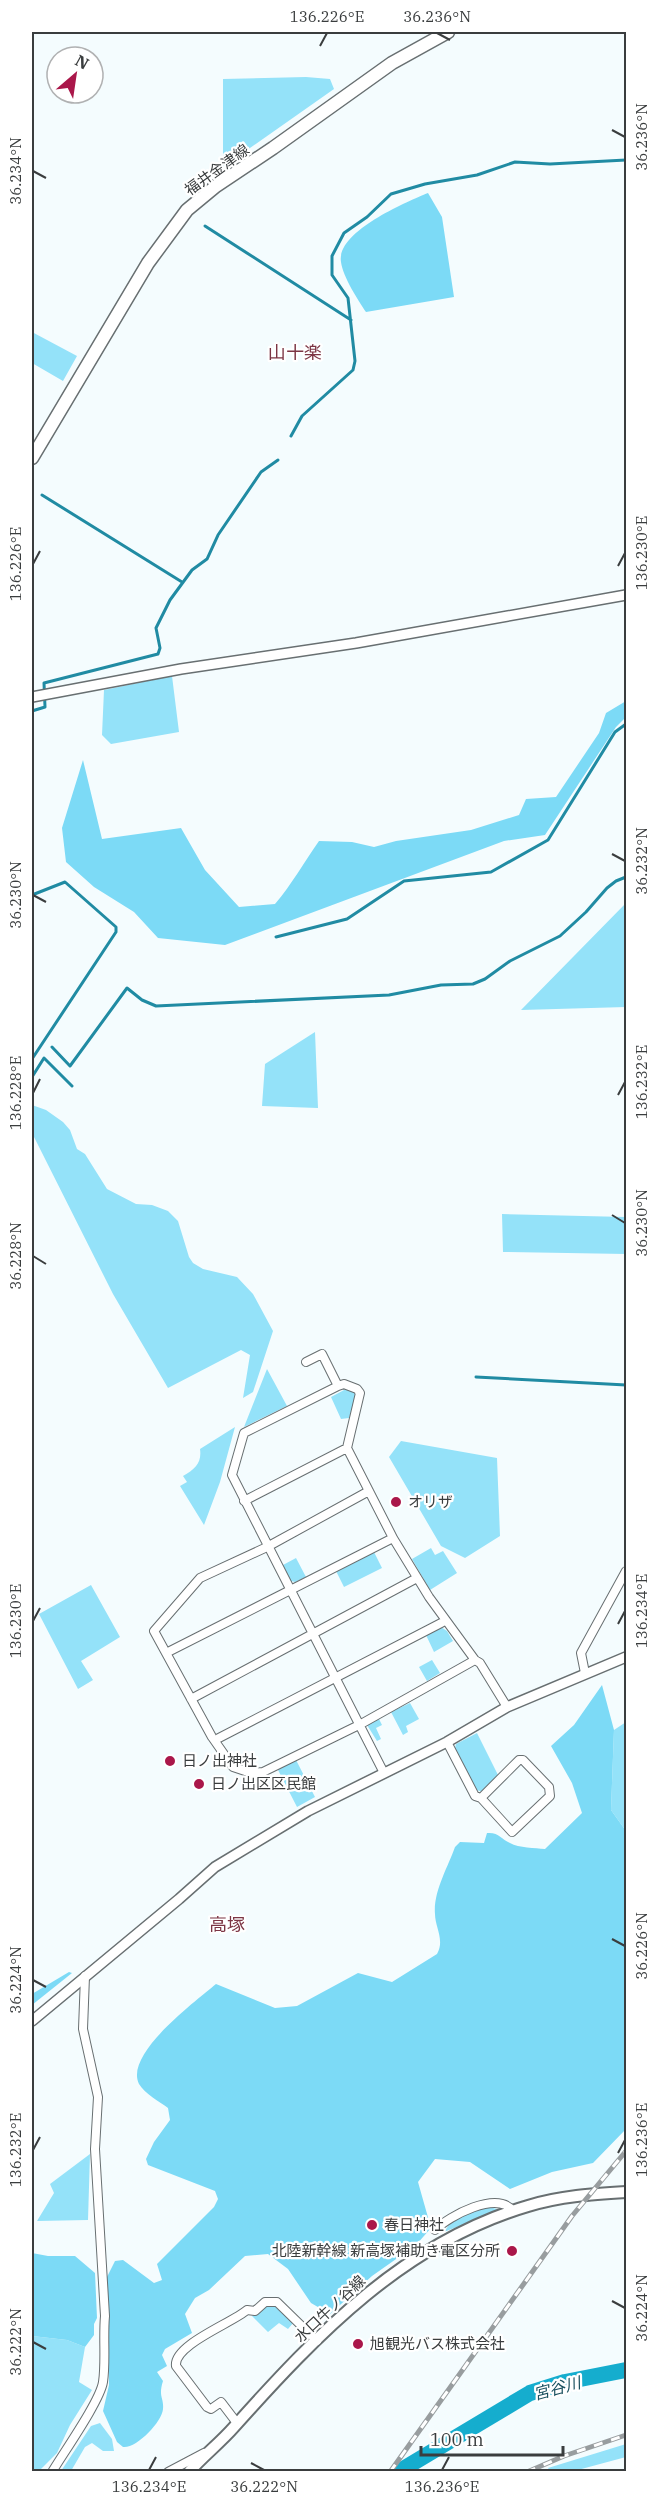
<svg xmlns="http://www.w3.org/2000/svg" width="658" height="2503" viewBox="0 0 658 2503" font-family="'IBM Plex Serif','Noto Sans JP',serif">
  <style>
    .green { fill: #94e2f9 }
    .forest { fill: #7cdaf6 }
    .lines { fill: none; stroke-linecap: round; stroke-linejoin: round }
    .stream { stroke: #208ba3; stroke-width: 3 }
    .river { stroke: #15adce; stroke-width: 16 }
    .minor-casing { stroke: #686f71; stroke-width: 10 }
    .tertiary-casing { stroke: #686f71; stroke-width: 12 }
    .secondary-casing { stroke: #686f71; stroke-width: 14 }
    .primary-casing { stroke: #686f71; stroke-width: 15 }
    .minor { stroke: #fff; stroke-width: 8 }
    .tertiary { stroke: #fff; stroke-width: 9 }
    .secondary { stroke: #fff; stroke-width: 10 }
    .primary { stroke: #fff; stroke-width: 12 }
    .rail-casing { stroke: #989d9f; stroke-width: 5 }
    .rail { stroke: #fff; stroke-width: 3; stroke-dasharray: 9; stroke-linecap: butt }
    .ticks { fill: none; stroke: #3a3d3e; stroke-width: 2 }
    .poi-dot { fill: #aa174a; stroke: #fff; stroke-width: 2 }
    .labels { text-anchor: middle; stroke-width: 4.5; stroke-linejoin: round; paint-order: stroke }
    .street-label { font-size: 15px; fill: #3a3d3e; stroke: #fff }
    .poi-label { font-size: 15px; fill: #3a3d3e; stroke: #fff; text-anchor: start }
    .water-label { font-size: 16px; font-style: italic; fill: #1a505f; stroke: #fff }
    .quarter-label { font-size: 18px; fill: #7c3544; stroke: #fff }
    .neatline { fill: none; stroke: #3a3d3e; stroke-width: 2 }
    .ticks-label { font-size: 15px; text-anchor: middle; fill: #3a3d3e }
  </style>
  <rect width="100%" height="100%" fill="#f4fcfe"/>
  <path class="green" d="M306 77 330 79 334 89 223 167V79Z
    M32 332 77 356 63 381 32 363Z
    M172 676 179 732 111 744 102 735 104 690Z
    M625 904 626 1007 521 1010Z
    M315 1032 318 1108 262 1106 265 1064Z
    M32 1105 46 1110 63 1122 70 1130 77 1149 85 1154 107 1189 136 1204 152 1205 168 1211 178 1221 189 1257 193 1263 203 1269 237 1277 253 1294 273 1331 253 1392 243 1398 250 1355 241 1350 168 1388 113 1294 32 1133Z
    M502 1214 626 1217V1254L503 1252Z
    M267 1369 287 1406 244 1427Z
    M346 1389 354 1392 356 1396 349 1418 341 1419 331 1397Z
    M235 1427 220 1482 204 1525 180 1486 187 1482 183 1476C195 1469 202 1463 200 1449Z
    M401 1441 497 1458 500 1536 465 1558 441 1546 389 1457Z
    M431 1548 435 1555 443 1551 457 1573 430 1590 412 1559Z
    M373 1550 382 1568 344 1587 335 1569Z
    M296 1558 306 1577 295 1582 291 1581 283 1565Z
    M91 1585 120 1637 81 1661 93 1680 78 1689 39 1614Z
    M441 1627 447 1631 453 1641 434 1652 426 1635Z
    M432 1660 440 1673 427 1681 419 1667Z
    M410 1703 419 1719 406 1726 408 1732 403 1735 391 1712Z
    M378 1717 382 1725 376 1728 381 1739 377 1741 367 1725Z
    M626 1722V1831L611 1810 614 1730Z
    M477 1733 499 1777 484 1792 476 1790 455 1748 456 1744Z
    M295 1758 315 1797 297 1807 277 1768Z
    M90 2154 88 2220 37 2221 54 2193 50 2184Z
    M477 2208H493L500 2210 444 2232 451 2222Z
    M267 2304H276L294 2322 288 2329 279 2323 268 2332 252 2316Z
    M32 2336 67 2340 85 2347 79 2382 92 2390 70 2425 57 2453 39 2471 32 2472Z
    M100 2423 112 2439 114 2451H103L92 2443 85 2447 71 2471H61L91 2426Z
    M626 2444V2457L574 2471H550L548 2468Z"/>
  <path class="forest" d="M428 193 442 217 454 297 366 312C358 300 343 277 341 262 336 232 406 202 428 193Z
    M626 701V717L616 727 545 835 504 841 225 945 158 938 134 912 94 887 66 862 62 828 83 760 102 839 181 828 205 870 239 907 275 904C292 884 304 862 319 841L352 842 374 847 396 841 471 830 519 815 526 799 556 797 599 733 606 713Z
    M602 1685 614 1730 611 1810 626 1831V2129L593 2163 552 2172 510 2189 470 2162 435 2159 418 2182 431 2228 416 2245 372 2276 330 2314 311 2303 288 2269 268 2254 245 2256 209 2290 195 2298 185 2314 192 2333 165 2349 162 2355 167 2366 157 2372 163 2381C158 2397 164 2397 163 2409 162 2422 136 2449 123 2447L117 2442 103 2411 109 2385 107 2277 115 2261 123 2260 154 2283 162 2280 157 2264 214 2207 218 2199 215 2191 148 2165 146 2159 154 2142 170 2120 168 2108C160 2102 144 2093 139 2084 124 2054 196 2001 216 1984L275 2008 297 2006 358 1973 392 1982 437 1954C445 1940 435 1927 435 1914 433 1892 448 1867 455 1847L460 1842 484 1843 487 1833C499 1832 501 1839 510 1843 519 1848 535 1848 545 1849L582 1813 572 1783 551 1746 574 1725Z
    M69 1972 72 1973 32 2005V1994Z
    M32 2253 48 2256H75L95 2273 97 2318 94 2324V2335L85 2347 67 2340 32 2336Z"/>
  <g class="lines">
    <path class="stream" d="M205 226 351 320
      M291 436 302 416 353 370 355 361 348 298 332 275V256L344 233 367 217 391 194 425 184 477 175 515 162 550 164 626 160
      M42 495 182 582
      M32 711 45 707 44 683 158 654 160 648 156 628 170 600 192 570 207 559 218 535 261 472 278 460
      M32 895 65 882 116 927V932L32 1059
      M276 937 347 919 404 881 491 872 548 840 615 732 626 724
      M52 1047 70 1066 127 988 142 1000 156 1006 389 995 441 985 473 984 485 979 510 961 560 936 586 912 607 888 616 881 626 877
      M32 1077 44 1058 72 1086
      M476 1377 626 1385"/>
    <path class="river" d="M398 2472 530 2393 565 2382 626 2370"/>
    <defs>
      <path id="minor" d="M306 1362 322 1354 338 1386
        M369 1491 267 1547 200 1578 154 1631 212 1737 233 1767 251 1773 263 1772 361 1724 475 1660
        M244 1501 347 1448
        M166 1653 393 1538
        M585 1673 581 1653 626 1571
        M191 1699 417 1578
        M215 1740 445 1621
        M447 1742 475 1796 481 1798 512 1832 550 1796 549 1787 523 1760H519L481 1798
        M384 1773 232 1475 244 1433 338 1386 344 1384 357 1389 360 1393 347 1448 393 1538 429 1597 475 1660 480 1663 507 1707
        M435 2230C449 2216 497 2190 513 2211
        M237 2423 221 2402 211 2409 207 2407 176 2366C173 2345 232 2323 247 2310L255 2311 265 2302H277L317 2341
        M52 2472C64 2452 100 2401 103 2382 106 2362 103 2337 105 2316L95 2149 98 2097 83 2029 85 1976
        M168 2472 204 2453"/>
      <path id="tertiary" d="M32 697 181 669 356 643 626 595
        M32 2021 179 1899 215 1867 308 1811 447 1742 507 1707 626 1657"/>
      <path id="secondary" d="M189 2472C203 2456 220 2443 234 2427 317 2334 405 2242 528 2206 560 2196 593 2194 626 2192"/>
      <path id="primary" d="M32 458 148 263 187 210 216 186 273 148 392 63 448 32"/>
    </defs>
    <use href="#minor" class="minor-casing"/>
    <use href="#tertiary" class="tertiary-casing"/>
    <use href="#secondary" class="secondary-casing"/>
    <use href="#primary" class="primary-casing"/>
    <use href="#minor" class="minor"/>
    <use href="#tertiary" class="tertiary"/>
    <use href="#secondary" class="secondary"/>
    <use href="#primary" class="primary"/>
    <defs>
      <path id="rail" d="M390 2472 572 2216 626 2151
        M527 2472 564 2456 626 2435"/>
    </defs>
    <use href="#rail" class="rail-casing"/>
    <use href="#rail" class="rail"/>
  </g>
  <path class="ticks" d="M437 33 450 40M320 46 327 33M612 130 625 137M33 171 46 178M33 564 40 551M618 566 625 553M612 854 625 861M33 895 46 902M33 1093 40 1079M618 1095 625 1082M612 1215 625 1223M33 1256 46 1264M33 1621 40 1608M618 1624 625 1611M612 1939 625 1946M33 1980 46 1987M33 2150 40 2137M618 2153 625 2140M612 2301 625 2308M33 2342 46 2349M251 2463 264 2470M149 2470 156 2457M442 2470 449 2457"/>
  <g class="poi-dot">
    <circle cx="396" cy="1502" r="6"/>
    <circle cx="170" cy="1761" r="6"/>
    <circle cx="199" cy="1784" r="6"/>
    <circle cx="372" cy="2225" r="6"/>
    <circle cx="512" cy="2251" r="6"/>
    <circle cx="358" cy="2344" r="6"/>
  </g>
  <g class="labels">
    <g class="street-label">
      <text transform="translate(217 170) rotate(-36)" y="5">福井金津線</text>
      <text transform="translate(330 2309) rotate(-43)" y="5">水口牛ノ谷線</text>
    </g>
    <g class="poi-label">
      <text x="408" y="1507">オリザ</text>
      <text x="182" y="1766">日ノ出神社</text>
      <text x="211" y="1789">日ノ出区区民館</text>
      <text x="384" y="2230">春日神社</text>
      <text x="500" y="2256" text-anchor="end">北陸新幹線 新高塚補助き電区分所</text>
      <text x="370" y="2349">旭観光バス株式会社</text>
    </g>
    <g class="water-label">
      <text transform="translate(557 2388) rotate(-15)" y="6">宮谷川</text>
    </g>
    <g class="quarter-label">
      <text x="295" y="359">山十楽</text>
      <text x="227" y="1931">高塚</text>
    </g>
  </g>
  <rect width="658" height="2503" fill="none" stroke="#ffffff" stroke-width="66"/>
  <g transform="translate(75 75) rotate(29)"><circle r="28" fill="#ffffff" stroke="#b0b1b2" stroke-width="1.5"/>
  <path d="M0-4.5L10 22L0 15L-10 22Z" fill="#aa174a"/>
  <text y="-9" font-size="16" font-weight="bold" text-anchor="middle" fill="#3a3d3e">N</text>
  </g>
  <path d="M421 2446v9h142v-9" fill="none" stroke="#3a3d3e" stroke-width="3"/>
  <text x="430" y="2446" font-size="18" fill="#3a3d3e" stroke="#ffffff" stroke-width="4.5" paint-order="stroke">100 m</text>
  <rect x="33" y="33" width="592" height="2437" class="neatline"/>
  <g class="ticks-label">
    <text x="327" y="22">136.226°E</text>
    <text x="437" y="22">36.236°N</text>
    <text transform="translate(642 137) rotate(-90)" y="5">36.236°N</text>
    <text transform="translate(16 171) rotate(-90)" y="5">36.234°N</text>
    <text transform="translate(642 553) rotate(-90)" y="5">136.230°E</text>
    <text transform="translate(16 564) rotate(-90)" y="5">136.226°E</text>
    <text transform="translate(642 861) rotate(-90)" y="5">36.232°N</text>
    <text transform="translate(16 895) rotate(-90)" y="5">36.230°N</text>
    <text transform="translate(642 1082) rotate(-90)" y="5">136.232°E</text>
    <text transform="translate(16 1093) rotate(-90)" y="5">136.228°E</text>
    <text transform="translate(642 1223) rotate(-90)" y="5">36.230°N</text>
    <text transform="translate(16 1256) rotate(-90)" y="5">36.228°N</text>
    <text transform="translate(642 1611) rotate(-90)" y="5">136.234°E</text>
    <text transform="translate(16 1621) rotate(-90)" y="5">136.230°E</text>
    <text transform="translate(642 1946) rotate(-90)" y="5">36.226°N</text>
    <text transform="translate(16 1980) rotate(-90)" y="5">36.224°N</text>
    <text transform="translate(642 2140) rotate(-90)" y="5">136.236°E</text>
    <text transform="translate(16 2150) rotate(-90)" y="5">136.232°E</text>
    <text transform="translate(642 2308) rotate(-90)" y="5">36.224°N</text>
    <text transform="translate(16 2342) rotate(-90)" y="5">36.222°N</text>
    <text x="149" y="2492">136.234°E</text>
    <text x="264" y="2492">36.222°N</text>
    <text x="442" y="2492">136.236°E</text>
  </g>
</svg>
